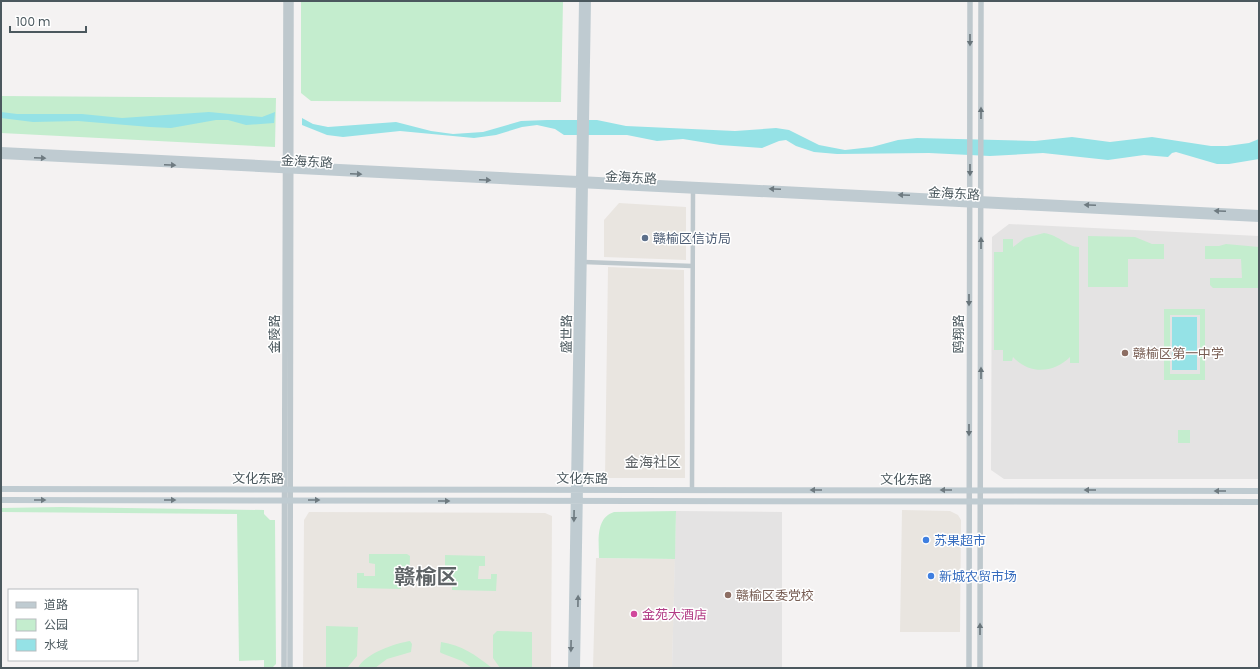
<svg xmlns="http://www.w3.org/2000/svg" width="1260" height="669" viewBox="0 0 1260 669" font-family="Poppins,'Noto Sans SC',sans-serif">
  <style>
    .commercial { fill: #e9e5e0 }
    .education { fill: #e4e3e3 }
    .green { fill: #c4edce; fill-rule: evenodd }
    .water { fill: #95e2e6 }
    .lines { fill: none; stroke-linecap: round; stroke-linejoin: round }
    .minor { stroke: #bec8cd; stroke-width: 4.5 }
    .tertiary { stroke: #bec8cd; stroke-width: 5.5 }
    .secondary { stroke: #bfcbd1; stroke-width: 6 }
    .oneway { fill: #68747a }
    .oneway2 { fill: #6e7a80 }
    .service-dot { fill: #5c6f8a; stroke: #fff; stroke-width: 1.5 }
    .education-dot { fill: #8d6e63; stroke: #fff; stroke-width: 1.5 }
    .shop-dot { fill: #3f7fe0; stroke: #fff; stroke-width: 1.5 }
    .hotel-dot { fill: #d1479c; stroke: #fff; stroke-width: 1.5 }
    .labels { text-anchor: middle; stroke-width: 3; stroke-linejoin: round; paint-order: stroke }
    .street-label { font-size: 13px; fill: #4b585e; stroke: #fff }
    .service-label { font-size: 13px; fill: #4e5e75; stroke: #fff; text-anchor: start }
    .education-label { font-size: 13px; fill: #785e54; stroke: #fff; text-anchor: start }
    .shop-label { font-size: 13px; fill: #366cbe; stroke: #fff; text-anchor: start }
    .hotel-label { font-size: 13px; fill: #b23c85; stroke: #fff; text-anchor: start }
    .neighbourhood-label { font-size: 14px; fill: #5e6366; stroke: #fff }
    .town-label { font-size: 21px; font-weight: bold; fill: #5e6366; stroke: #fff }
  </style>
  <rect width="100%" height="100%" fill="#f4f2f2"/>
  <path class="commercial" d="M619 203 686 207V260L604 257V220Z
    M608 267 684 270 685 478H605Z
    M902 510 950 511 958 515 961 520 960 632H900Z
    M309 512 545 513 552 516 551 668H303L304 520Z
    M596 558 675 559 672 668H593Z"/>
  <path class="education" d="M1009 224 1259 236V479H1004L991 470 992 237Z
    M676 511 782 512V668H672Z"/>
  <path class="green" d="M301 1H563L561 102 311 101 301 93Z
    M1 96 276 98 275 147 1 133Z
    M1044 233C1059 235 1067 247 1079 247V363H1070V357C1053 374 1029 374 1013 357L1012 361H1003V350H994V252H1003V239H1013V247L1025 238Z
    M1088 236 1135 237 1152 244H1164V259H1128V287H1088Z
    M1226 244 1259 247V288H1213L1210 285V278H1242L1241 259H1205V246H1219Z
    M1164 309H1205V380H1164ZM1170 315H1200V374H1170Z
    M1178 430H1190V443H1178Z
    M61 507 264 510V514L270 520H275L276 664 272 668H264V660L239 661 237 514 1 512V508Z
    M676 511 675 559 599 558C599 542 595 518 614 512Z
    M369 554H407L410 556 409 580 407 582H401V589L357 588V573H364V576H375V564L369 563Z
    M445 555 485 556V566H479L478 579H491V574H497L496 591 452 590V583H445Z
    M326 626 358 627 357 656 347 668 326 667Z
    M497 631 532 632V668H500L493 658V635Z
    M410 641 412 644 411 652 387 659 375 668H358C364 654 396 643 410 641Z
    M441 642C461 645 476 655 492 668H472L462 661 441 653 440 652Z"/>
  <path class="water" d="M1 112 17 114H82L122 118 209 112 262 117 275 112 274 123 246 125 228 120H216L171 128 150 127 78 121 33 122 1 118Z
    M302 118 313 124 328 127 396 122 431 131 453 134 483 132 521 121 547 120H597L626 126 735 131 776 128 789 130 819 145 845 150 872 147 898 140 917 138 1035 141 1072 137 1110 142 1152 137 1211 146H1227L1249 143 1259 139V159L1229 164H1217L1176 152 1172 153 1168 157 1144 155 1108 160 1043 153 990 156 929 153 837 154 814 152 796 146 786 140 779 141 762 148 720 145 683 139 657 141 627 135H564L555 129 537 125 522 127 496 135 474 138 400 131 343 137 327 135 302 125Z
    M1172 317H1197V370H1172Z"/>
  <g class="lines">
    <path class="minor" d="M584 262 692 266
      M692 489 693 191"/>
    <path class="tertiary" d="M284 668 286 1
      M290 668 291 1
      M969 668 970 1
      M980 668 981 1"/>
    <path class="secondary" d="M1 150 1259 213
      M1 156 1259 219
      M1 489 1259 491
      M1 500 1259 502
      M571 668 582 1
      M577 668 588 1"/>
  </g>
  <defs><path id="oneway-solid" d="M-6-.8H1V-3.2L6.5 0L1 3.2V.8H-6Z"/></defs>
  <g class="oneway">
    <use href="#oneway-solid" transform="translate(970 40) rotate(90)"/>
    <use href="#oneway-solid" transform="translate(981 113) rotate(-90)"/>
    <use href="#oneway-solid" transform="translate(970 170) rotate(90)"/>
    <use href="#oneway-solid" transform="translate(981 243) rotate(-90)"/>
    <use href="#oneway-solid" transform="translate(969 300) rotate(90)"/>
    <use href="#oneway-solid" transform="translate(981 373) rotate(-90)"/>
    <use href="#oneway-solid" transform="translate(969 430) rotate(90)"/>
    <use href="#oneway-solid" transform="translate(980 629) rotate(-90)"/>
  </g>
  <g class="oneway2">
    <use href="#oneway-solid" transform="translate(40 158) rotate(3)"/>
    <use href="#oneway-solid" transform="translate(170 165) rotate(3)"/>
    <use href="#oneway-solid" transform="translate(356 174) rotate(3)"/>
    <use href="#oneway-solid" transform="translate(485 180) rotate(3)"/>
    <use href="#oneway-solid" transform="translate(775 189) rotate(-177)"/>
    <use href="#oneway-solid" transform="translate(904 195) rotate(-178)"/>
    <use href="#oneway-solid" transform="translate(1090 205) rotate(-177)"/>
    <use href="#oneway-solid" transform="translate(1220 211) rotate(-177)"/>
    <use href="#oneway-solid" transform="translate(816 490) rotate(-180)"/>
    <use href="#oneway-solid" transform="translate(946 490) rotate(-180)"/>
    <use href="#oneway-solid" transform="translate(1090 490) rotate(-180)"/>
    <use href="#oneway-solid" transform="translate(1220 491) rotate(-180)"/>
    <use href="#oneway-solid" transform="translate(40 500)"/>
    <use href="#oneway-solid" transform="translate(170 500)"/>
    <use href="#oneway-solid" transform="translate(314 500)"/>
    <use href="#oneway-solid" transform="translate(444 501)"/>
    <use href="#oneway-solid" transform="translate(574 516) rotate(91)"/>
    <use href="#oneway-solid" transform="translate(578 601) rotate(-89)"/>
    <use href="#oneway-solid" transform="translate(571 646) rotate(91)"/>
  </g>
  <circle class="service-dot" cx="645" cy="238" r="4"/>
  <g class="education-dot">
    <circle cx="1125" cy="353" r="4"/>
    <circle cx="728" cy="595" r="4"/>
  </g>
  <g class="shop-dot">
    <circle cx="926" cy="540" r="4"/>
    <circle cx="931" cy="576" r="4"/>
  </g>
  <circle class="hotel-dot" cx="634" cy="614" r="4"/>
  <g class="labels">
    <g class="street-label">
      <text transform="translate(307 161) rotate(3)" y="5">金海东路</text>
      <text transform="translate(631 177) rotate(3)" y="5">金海东路</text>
      <text transform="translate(954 193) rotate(3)" y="5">金海东路</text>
      <text transform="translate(274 334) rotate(-90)" y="5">金陵路</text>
      <text transform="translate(566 334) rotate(-89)" y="5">盛世路</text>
      <text transform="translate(958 334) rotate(-90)" y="5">鸥翔路</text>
      <text x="258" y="483">文化东路</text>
      <text x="582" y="483">文化东路</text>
      <text x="906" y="484">文化东路</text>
    </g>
    <g class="service-label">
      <text x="653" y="243">赣榆区信访局</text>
    </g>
    <g class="education-label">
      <text x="1133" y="358">赣榆区第一中学</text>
      <text x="736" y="600">赣榆区委党校</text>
    </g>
    <g class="shop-label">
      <text x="934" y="545">苏果超市</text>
      <text x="939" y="581">新城农贸市场</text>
    </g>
    <g class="hotel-label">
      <text x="642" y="619">金苑大酒店</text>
    </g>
    <g class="neighbourhood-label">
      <text x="653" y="467">金海社区</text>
    </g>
    <g class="town-label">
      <text x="426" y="584">赣榆区</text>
    </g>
  </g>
  <rect width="1260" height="669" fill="none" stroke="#4b585e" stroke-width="4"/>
  <rect x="8" y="589" width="130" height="72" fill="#ffffff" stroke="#b7bcbf"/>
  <rect x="16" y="602" width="20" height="6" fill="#bfcbd1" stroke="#b7bcbf"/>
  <text x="44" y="609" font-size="12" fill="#4b585e">道路</text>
  <rect x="16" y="619" width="20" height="12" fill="#c4edce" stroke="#b7bcbf"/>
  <text x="44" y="629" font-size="12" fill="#4b585e">公园</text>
  <rect x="16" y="639" width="20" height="12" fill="#95e2e6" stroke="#b7bcbf"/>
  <text x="44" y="649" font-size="12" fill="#4b585e">水域</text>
  <path d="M10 26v6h76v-6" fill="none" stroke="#4b585e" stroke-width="2"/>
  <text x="16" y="26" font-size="12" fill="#4b585e" stroke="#ffffff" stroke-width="3" paint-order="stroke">100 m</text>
</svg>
